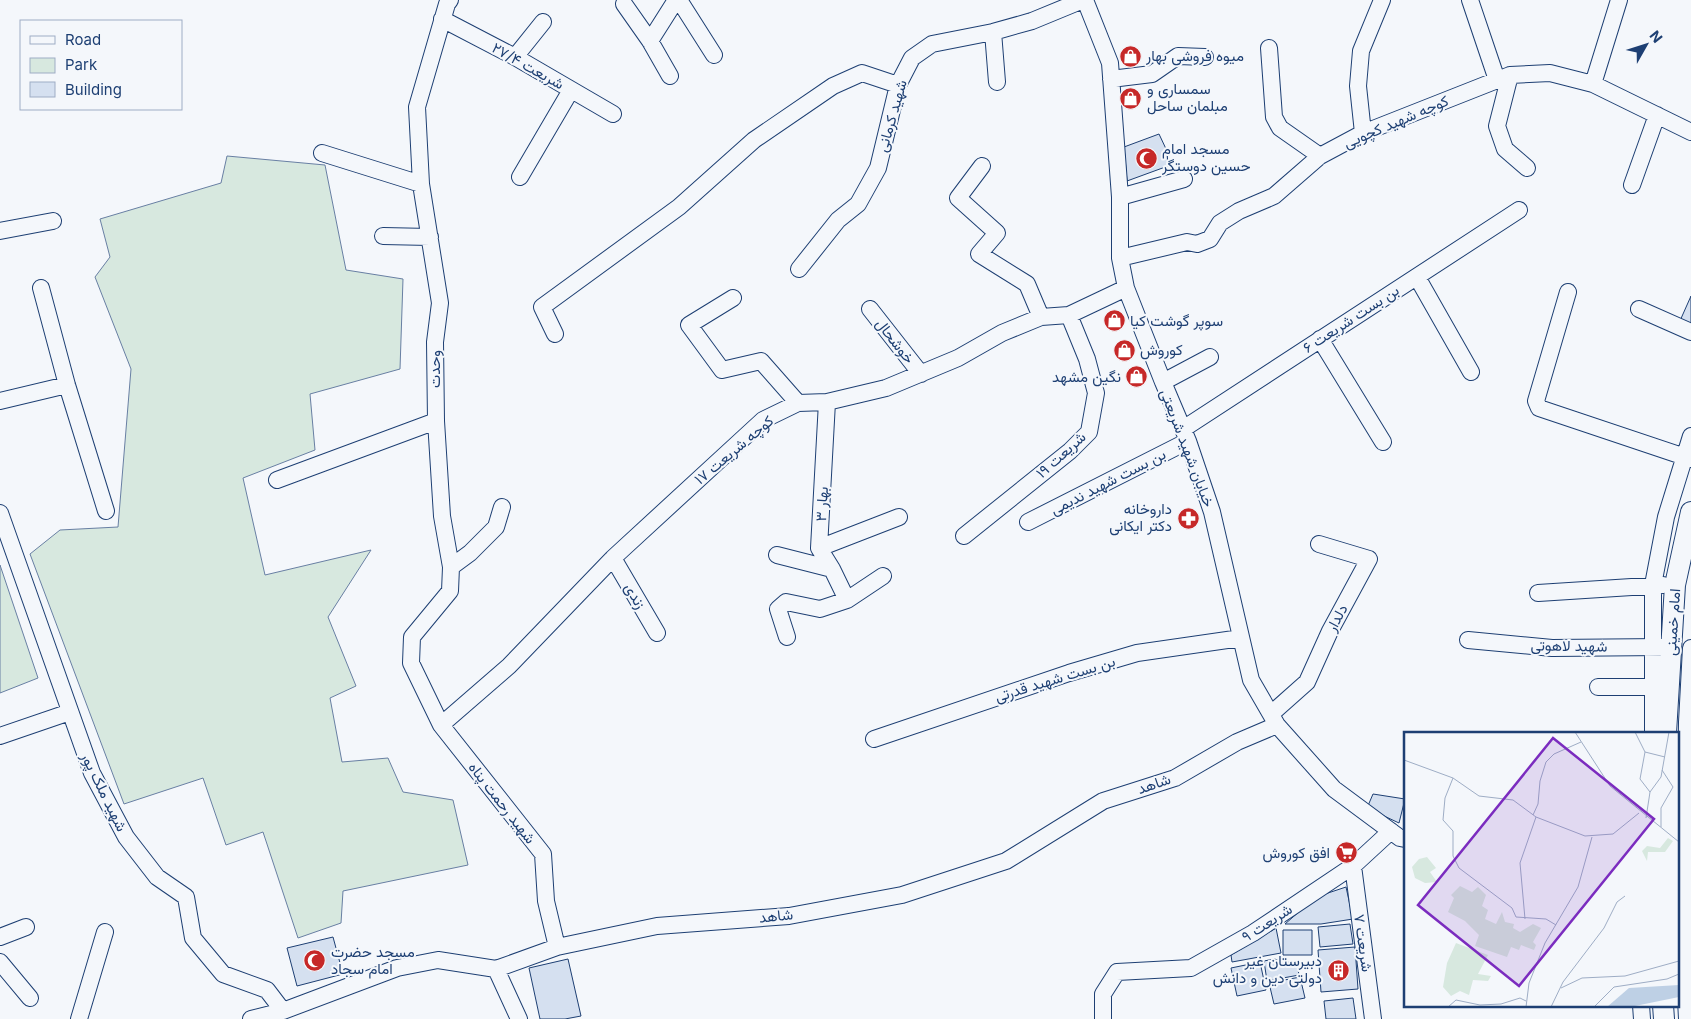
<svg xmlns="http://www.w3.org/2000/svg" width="1691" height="1019" viewBox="0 0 1691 1019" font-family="Inter,Vazirmatn,sans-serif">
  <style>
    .green { fill: #d7e8df; stroke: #687fa3 }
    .building { fill: #d5e0f0; stroke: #1d3f73 }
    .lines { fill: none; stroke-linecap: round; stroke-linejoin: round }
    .minor-casing { stroke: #1d3f73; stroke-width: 18 }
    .major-casing { stroke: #1d3f73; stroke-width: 22 }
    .minor { stroke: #f4f7fb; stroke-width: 16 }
    .major { stroke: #f4f7fb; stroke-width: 20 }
    .labels { text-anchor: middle; stroke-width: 4; stroke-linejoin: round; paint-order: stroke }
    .poi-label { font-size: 15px; fill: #1d3f73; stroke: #f4f7fb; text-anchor: start }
    .street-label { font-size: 15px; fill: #1d3f73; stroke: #f4f7fb }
    .inset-road { fill: none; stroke: #9eadc5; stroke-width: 1 }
    .view { fill: #7b2cbf; fill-opacity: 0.15; stroke: #7b2cbf; stroke-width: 2.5 }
    .inset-edge { fill: none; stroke: #1d3f73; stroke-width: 2.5 }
  </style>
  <rect width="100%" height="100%" fill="#f4f7fb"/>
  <path class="green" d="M227 156 325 165 346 270 403 279 400 369 310 394 315 450 243 478 265 575 371 550 328 617 356 686 330 698 342 762 388 758 403 792 453 800 468 865 343 891 341 923 298 938 263 832 226 845 203 778 124 804 30 554 60 530 118 527 131 369 95 277 110 257 100 219 221 183Z
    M0 565 38 678 0 693Z"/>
  <path class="building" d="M1159 134 1167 151 1168 166 1127 181 1124 147Z
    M1691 296V328L1679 323Z
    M1373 794 1405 799 1399 823 1367 808Z
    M1346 887 1353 919 1321 924H1285L1316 897Z
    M1350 924 1353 944 1320 947 1318 927Z
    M1276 928 1281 953 1232 962 1231 955Z
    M1283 930H1312V955H1283Z
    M333 937 343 974 297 986 287 948Z
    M1355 947 1358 989 1321 992 1318 950Z
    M568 959 581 1016 565 1019H540L529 968Z
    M1274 959 1297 964 1299 975 1267 981 1264 961Z
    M1260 962 1266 990 1237 996 1231 968Z
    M1300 977 1305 998 1274 1004 1269 983Z
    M1353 998 1356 1019H1326L1324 1001Z"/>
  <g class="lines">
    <defs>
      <path id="minor" d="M450 0 447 4 417 107 421 184 440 303 435 342 436 421 442 516 451 567 450 591 412 637 411 663 441 725 543 854 546 901 557 947
        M679 0 714 55
        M1085 0 1110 63 1120 197V258L1126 288 1163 382 1188 441 1212 512 1251 680 1277 725 1334 789 1400 838 1405 839
        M1470 0 1497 80
        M624 4 650 41 670 76
        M442 19 515 57 613 114
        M993 32 997 82
        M650 41 676 0
        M1269 48 1274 117 1280 128 1320 156
        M515 57 543 22
        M1510 75 1497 126 1505 149 1527 168
        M1111 79 1152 74 1178 56 1205 57
        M1593 84 1619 0
        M1363 133 1358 86 1361 51 1382 0
        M322 153 421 184
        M982 166 958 198 997 233 979 254 1027 284 1041 317
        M520 177 571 90
        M1632 185 1657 115
        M1120 197 1184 179
        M0 231 53 221
        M383 236 430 237
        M1120 258 1187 242 1197 244 1210 239 1220 223 1239 211 1274 196 1320 156 1363 133 1510 75 1550 73 1593 84 1691 132
        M799 269 838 220 858 204 878 168 898 85 912 58 932 44 993 32 1032 21 1083 0
        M1417 277 1471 372
        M41 288 67 385 106 511
        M1568 292 1536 401 1539 408 1691 459
        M733 298 689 325 722 370 761 361 798 403
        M870 309 921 374
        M1639 309 1691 332
        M555 334 542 307 679 207 754 140 833 86 862 73 898 85
        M1320 339 1383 442
        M1163 382 1210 357
        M0 401 67 385
        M827 402 819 548 832 569 847 600
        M1183 429 1519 210
        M277 480 436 421
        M0 513 92 773 126 837 157 877 186 897 193 938 223 974 267 990 283 1011
        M1028 522 1188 441
        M964 536 1070 451 1089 432 1096 393 1087 359 1069 315
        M819 548 899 517
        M777 555 832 569
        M613 558 657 633
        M451 567 470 553 496 527 502 507
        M1538 593 1663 585
        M787 637 778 609 786 602 820 609 847 600 883 576
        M1468 640 1552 648 1663 647
        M1598 687H1661
        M1271 714 1307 682 1330 631 1369 559 1319 544
        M441 725 509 666 613 558 763 420 798 403 827 402 886 388 958 358 1002 333 1041 317 1069 315 1126 288
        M1653 733V585L1666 517 1691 436
        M0 736 70 712
        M874 739 1069 673 1137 653 1241 638
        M1353 866 1373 1019
        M0 937 26 927
        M0 962 30 998
        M496 969 519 1019
        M1641 1005 1642 1019
        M79 1019 105 932
        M251 1019 283 1011 397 968 438 960 496 969 557 947 657 926 789 916 902 895 1006 861 1103 801 1175 778 1237 742 1277 725
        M1103 1019V994L1117 972 1191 968 1253 933 1353 866 1391 831
        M1687 1019 1684 960 1687 722 1691 648"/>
      <path id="major" d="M1666 733 1675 585 1691 512
        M1663 1005 1664 1019"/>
    </defs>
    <use href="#minor" class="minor-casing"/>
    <use href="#major" class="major-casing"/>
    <use href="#minor" class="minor"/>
    <use href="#major" class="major"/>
  </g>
  <defs>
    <symbol id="shop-disc" viewBox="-11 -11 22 22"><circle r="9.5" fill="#c62828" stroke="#f4f7fb"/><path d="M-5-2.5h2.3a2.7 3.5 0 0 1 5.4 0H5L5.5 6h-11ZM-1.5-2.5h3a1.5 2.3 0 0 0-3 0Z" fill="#fff"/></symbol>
    <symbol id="mosque-disc" viewBox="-11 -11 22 22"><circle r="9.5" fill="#c62828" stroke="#f4f7fb"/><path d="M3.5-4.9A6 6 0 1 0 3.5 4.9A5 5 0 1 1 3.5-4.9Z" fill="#fff"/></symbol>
    <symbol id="pharmacy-disc" viewBox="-11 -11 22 22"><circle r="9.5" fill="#c62828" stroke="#f4f7fb"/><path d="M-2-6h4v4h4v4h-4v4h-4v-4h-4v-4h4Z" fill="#fff"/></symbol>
    <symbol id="supermarket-disc" viewBox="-11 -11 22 22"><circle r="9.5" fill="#c62828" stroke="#f4f7fb"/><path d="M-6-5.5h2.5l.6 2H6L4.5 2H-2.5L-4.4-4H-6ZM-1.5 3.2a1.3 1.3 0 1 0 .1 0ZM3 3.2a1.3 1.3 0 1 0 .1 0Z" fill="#fff"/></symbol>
    <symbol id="building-disc" viewBox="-11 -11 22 22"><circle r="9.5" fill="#c62828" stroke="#f4f7fb"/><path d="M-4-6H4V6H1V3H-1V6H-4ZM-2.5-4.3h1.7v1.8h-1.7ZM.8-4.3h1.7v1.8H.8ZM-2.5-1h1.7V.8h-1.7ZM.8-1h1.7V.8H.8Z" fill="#fff"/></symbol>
  </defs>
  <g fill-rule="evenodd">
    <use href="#shop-disc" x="1118" y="44" width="25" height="25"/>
    <use href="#shop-disc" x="1118" y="86" width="25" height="25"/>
    <use href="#mosque-disc" x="1134" y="146" width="25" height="25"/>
    <use href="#shop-disc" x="1102" y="308" width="25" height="25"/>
    <use href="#shop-disc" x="1112" y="338" width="25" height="25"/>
    <use href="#shop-disc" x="1124" y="364" width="25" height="25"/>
    <use href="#pharmacy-disc" x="1176" y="506" width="25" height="25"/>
    <use href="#supermarket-disc" x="1334" y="840" width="25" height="25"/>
    <use href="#mosque-disc" x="302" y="948" width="25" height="25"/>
    <use href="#building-disc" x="1326" y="958" width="25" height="25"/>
  </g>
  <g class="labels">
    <g class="poi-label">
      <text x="1146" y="61">میوه فروشی بهار</text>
      <text x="1147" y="94">سمساری و<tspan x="1147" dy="17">مبلمان ساحل</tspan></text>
      <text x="1162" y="154">مسجد امام<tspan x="1162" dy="17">حسین دوستگر</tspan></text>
      <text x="1130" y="326">سوپر گوشت کیا</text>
      <text x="1140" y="355">کوروش</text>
      <text x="1121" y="382" text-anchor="end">نگین مشهد</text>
      <text x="1172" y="514" text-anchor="end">داروخانه<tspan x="1172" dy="17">دکتر ایکانی</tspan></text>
      <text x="1330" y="858" text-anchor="end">افق کوروش</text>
      <text x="331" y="957">مسجد حضرت<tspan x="331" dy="17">امام سجاد</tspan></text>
      <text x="1322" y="966" text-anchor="end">دبیرستان غیر<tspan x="1322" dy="17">دولتی دین و دانش</tspan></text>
    </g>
    <g class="street-label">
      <text transform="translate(528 66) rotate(29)" y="5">شریعت ۲۷/۴</text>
      <text transform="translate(892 116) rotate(-74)" y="5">شهید کرمانی</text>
      <text transform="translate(1396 122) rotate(-23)" y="5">کوچه شهید کچویی</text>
      <text transform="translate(1351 319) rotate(-33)" y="5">بن بست شریعت ۶</text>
      <text transform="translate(895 341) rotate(52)" y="5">خوشحال</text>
      <text transform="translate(435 369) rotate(-90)" y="5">وحدت</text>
      <text transform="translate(1187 448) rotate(69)" y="5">خیابان شهید شریعتی</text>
      <text transform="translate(734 450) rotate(-40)" y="5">کوچه شریعت ۱۷</text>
      <text transform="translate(1061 455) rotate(-42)" y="5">شریعت ۱۹</text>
      <text transform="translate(1108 482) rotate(-27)" y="5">بن بست شهید ندیمی</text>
      <text transform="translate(822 504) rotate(-87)" y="5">بهار ۳</text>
      <text transform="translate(635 596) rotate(60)" y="5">زندی</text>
      <text transform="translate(1337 618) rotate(-62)" y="5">دلدار</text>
      <text transform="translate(1673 622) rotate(-86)" y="5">امام خمینی</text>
      <text transform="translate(1569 646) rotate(1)" y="5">شهید لاهوتی</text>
      <text transform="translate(1055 679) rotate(-17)" y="5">بن بست شهید قدرتی</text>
      <text transform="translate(1154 784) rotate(-19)" y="5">شاهد</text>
      <text transform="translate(104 792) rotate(64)" y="5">شهید ملک پور</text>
      <text transform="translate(502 803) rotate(52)" y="5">شهید رحمت پناه</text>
      <text transform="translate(776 916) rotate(-6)" y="5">شاهد</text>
      <text transform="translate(1267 923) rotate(-33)" y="5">شریعت ۹</text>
      <text transform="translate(1363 943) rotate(82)" y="5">شریعت ۷</text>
    </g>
  </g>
  <g transform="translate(1404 732)">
    <rect width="275" height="275" fill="#f4f7fb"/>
    <path d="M264 106 269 109 261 120H244L243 129 238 119 243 114 256 116ZM23 125 32 136 26 140 33 150 21 151 11 146 8 135 15 127ZM56 154 68 160 74 155 82 163 78 174 84 178 81 187 92 192 98 180 101 190 110 192 109 196 116 200 129 192 137 196 129 210 132 213 130 218 117 213 115 218 107 215 103 225 71 214 75 203 61 189 44 180 50 166 47 163ZM52 211 84 223 74 242 87 244 84 249 69 248 65 263 56 259 47 264 39 255 43 231Z" fill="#d7e8df"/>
    <path d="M275 253V265L226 275H203L225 256Z" fill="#bed0e5"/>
    <path class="inset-road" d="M171 0 206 54 275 110M202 0H219M231 0 241 20M241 20 236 47 246 60M241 20 261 25M0 28 49 46 75 64 109 68 132 85 181 104 209 102 235 81M49 46 41 66 39 88 49 99V124L55 136 108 176 112 185 142 187 152 193M129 83 134 72 136 49 142 30 150 22 177 10M242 86 246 60 257 45 265 0M257 95V76L269 55 258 38M121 187 116 131 132 85M157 256 178 246 221 244 275 229M44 275 52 268 76 273 97 272 116 266 122 269M122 275 125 251 141 211 174 155 188 105M147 275 159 250 200 196 213 170 221 164M190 275 210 255 263 247 275 242"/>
    <path class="view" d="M149 6 250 87 115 254 14 173Z"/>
    <rect width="275" height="275" class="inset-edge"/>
  </g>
  <rect x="20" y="20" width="162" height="90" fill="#f4f7fb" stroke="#9eadc5"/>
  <rect x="30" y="36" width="25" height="8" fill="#f4f7fb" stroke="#9eadc5"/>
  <text x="65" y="45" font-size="15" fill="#1d3f73">Road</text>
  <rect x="30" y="58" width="25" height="15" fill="#d7e8df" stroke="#9eadc5"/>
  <text x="65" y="70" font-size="15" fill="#1d3f73">Park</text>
  <rect x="30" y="82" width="25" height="15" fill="#d5e0f0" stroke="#9eadc5"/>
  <text x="65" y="95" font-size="15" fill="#1d3f73">Building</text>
  <g transform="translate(1646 45) rotate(51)" stroke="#f4f7fb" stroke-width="4" paint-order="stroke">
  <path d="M0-4L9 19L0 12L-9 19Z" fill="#1d3f73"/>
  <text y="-8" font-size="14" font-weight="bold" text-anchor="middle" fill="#1d3f73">N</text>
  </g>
</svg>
